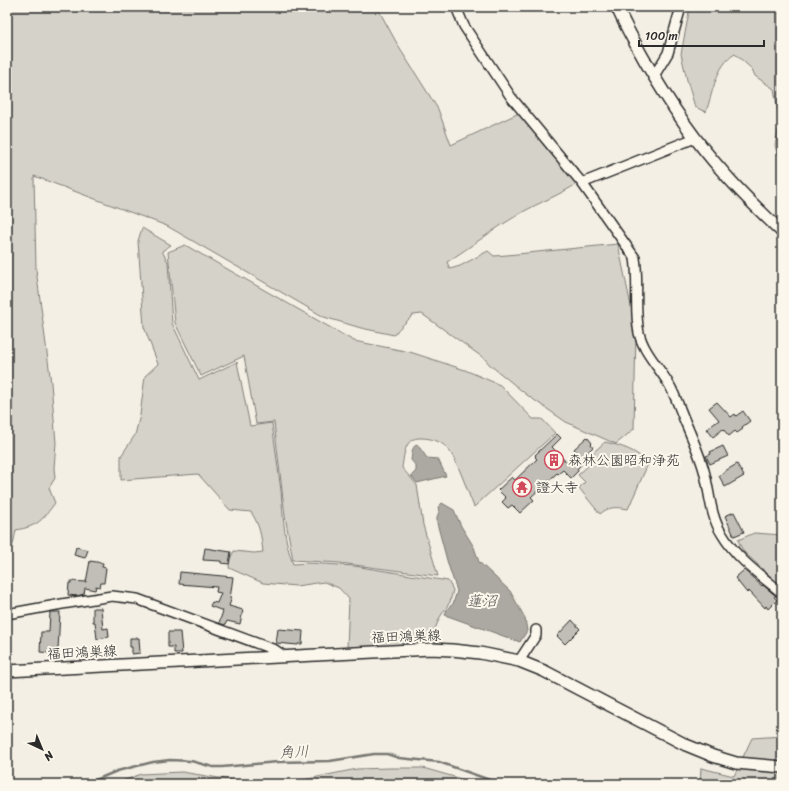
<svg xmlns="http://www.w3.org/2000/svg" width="789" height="791" viewBox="0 0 789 791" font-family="Sriracha,'Klee One',sans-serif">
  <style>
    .green { fill: #d5d2c9; stroke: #807e7a }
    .water { fill: #aca9a2; stroke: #787772 }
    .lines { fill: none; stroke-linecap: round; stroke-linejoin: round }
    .stream { stroke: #787772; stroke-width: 2.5 }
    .building { fill: #c0beb6; stroke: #2b2b2b }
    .minor-casing { stroke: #2b2b2b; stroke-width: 12 }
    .major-casing { stroke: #2b2b2b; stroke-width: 14 }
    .minor { stroke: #fbf7ec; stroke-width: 9 }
    .major { stroke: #fbf7ec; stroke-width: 11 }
    .labels { text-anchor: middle; stroke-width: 4; stroke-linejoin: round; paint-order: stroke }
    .poi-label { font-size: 14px; fill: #2b2b2b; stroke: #fbf7ec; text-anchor: start }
    .street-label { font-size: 14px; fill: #2b2b2b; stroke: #fbf7ec }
    .water-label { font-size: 15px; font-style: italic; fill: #585755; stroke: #fbf7ec }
  </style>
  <rect width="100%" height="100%" fill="#f3efe4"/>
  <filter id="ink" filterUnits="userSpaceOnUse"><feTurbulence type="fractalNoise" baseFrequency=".025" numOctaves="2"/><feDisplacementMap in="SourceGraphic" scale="8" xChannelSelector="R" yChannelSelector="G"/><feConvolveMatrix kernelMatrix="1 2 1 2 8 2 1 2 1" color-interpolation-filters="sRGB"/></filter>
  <g filter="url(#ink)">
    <path class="green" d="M7 7H377L400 49 438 109 451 145 519 113 578 183C560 195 540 202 521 213 495 228 472 246 447 262L450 269 460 266 488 251 494 256 507 255 618 244 636 330 634 429 616 444 566 422 527 395 490 365 485 359 422 314 413 315C407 322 399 327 394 335L361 328 324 317 167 226 34 176 36 269 51 383 56 443 54 468 55 478 49 488 55 503C42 520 39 526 16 530L13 545 7 546Z
      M690 7H782V156L777 153 775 145 780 122 774 89 755 76 752 69 735 54C716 65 713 92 706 112L695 107 687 80 681 54Z
      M142 228 171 245 162 251 168 262 172 323 199 380 237 362 250 426 272 423C275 446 278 468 281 491 283 515 284 541 293 564L308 563 354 566 448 581 453 590 450 602 440 617 432 636 419 644 347 648 349 599 339 588 324 582 296 586 263 583 229 568 230 559 234 551 254 553 263 552C261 535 260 526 251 512L230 510 198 474 121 480V456L135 435 140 415 145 376 158 364 144 327 138 241Z
      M185 245 354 341 410 352 465 370 500 385 533 419H542L555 433 474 507C467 491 458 460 447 448 441 441 430 438 421 438 404 437 404 456 402 468L417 485 423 525 438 576 340 563 293 560 285 516 274 422 256 424 244 356 201 376 175 323 168 252Z
      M605 442C621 446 637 450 648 464L628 509C617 507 609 506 600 514L579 488 585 482 578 475 589 465 588 464 590 461 587 458Z
      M754 533 782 535V587L743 551 738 540Z
      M782 736V784H700L701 768 734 776 752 738Z
      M390 768H423L479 784H283L357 769Z
      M182 772 256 784H115L141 774Z"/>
    <path class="water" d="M417 444 427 458 438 459 446 476 417 483 411 476 416 471V466L411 460C412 454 411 448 417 444Z
      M442 503 454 510 461 526 474 547 479 562 510 591 525 618 527 631 520 642 445 615 447 609 453 604 457 591 448 564 437 523V517L439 512 438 507Z"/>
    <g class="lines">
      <path class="stream" d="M86 784 117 771 153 762 170 760 191 761 213 767H222L278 762 330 761 374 754H387L399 758 439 762 501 784"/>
    </g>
    <path class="building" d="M717 402 731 417 735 414 736 416 743 411 750 421 742 427 743 429 737 433 735 431 729 436 723 429 713 437 707 429 719 420 709 408Z
      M557 434 561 438 552 447 569 465 576 458 582 464 577 469 578 471 571 478 563 470 558 474 557 473 531 497 534 500 520 513 512 505 508 508 502 502 506 498 498 490 512 477 515 480 537 459 535 457 536 456 535 455Z
      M587 437 592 443 591 444 593 447 582 458 574 449Z
      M723 446 728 456 710 464 706 456 711 454 710 452Z
      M737 464 744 476 725 487 719 476 725 472V471Z
      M734 512 744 532 734 536 725 516Z
      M76 547 88 550 85 558 74 555Z
      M205 548 231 552 229 564 221 563V561L203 560Z
      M90 561 103 563 102 567 106 568 104 583H101L100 587 96 586 95 590 85 588 84 594 77 596 68 595 69 583H71V581L86 582Z
      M744 570 762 586 763 585 776 596 774 597 777 600 768 609 766 606 765 608 749 591 747 593 735 578Z
      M180 572 233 577 230 599 231 600 229 606 243 610 240 624 227 621 225 625 219 623 223 611 210 606 212 602 217 603 221 593 216 592 217 587 179 584Z
      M93 608H101L103 629 108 628 109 637 97 639 95 622H93Z
      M50 612H60L58 650H51V653L40 652 41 632H49Z
      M572 620 580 629 565 644 557 636Z
      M278 629 303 631 302 644H298V645L276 643Z
      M168 632H180L182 653H174V647H168Z
      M130 638H139L140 653 132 654V647H130Z"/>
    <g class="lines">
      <defs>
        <path id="minor" d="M456 7 464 26 511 97 582 183 635 258C639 282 634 309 639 333 644 354 662 370 671 388 676 398 680 409 684 419 691 435 698 451 703 467 710 489 709 514 722 534 736 558 760 575 782 593
          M654 76 668 53 681 7
          M582 183 695 138
          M7 614 62 604 112 596 137 599 275 650 285 657
          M519 661 536 635V630"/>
        <path id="major" d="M617 7C625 26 635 43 645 61 668 101 693 139 724 173 742 194 762 213 782 232
          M7 671 431 649 452 650 480 653 519 661 544 671 686 745 713 756 736 763 782 767"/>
      </defs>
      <use href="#minor" class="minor-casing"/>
      <use href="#major" class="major-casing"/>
      <use href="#minor" class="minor"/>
      <use href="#major" class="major"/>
    </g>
  </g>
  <defs>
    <symbol id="building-ring" viewBox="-11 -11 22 22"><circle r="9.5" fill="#fbf7ec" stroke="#d1495b" stroke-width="1.5"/><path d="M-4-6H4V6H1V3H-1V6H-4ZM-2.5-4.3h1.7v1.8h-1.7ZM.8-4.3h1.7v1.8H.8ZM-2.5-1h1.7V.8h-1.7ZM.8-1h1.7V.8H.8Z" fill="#d1495b"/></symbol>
    <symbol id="temple-ring" viewBox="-11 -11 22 22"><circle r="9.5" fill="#fbf7ec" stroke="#d1495b" stroke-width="1.5"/><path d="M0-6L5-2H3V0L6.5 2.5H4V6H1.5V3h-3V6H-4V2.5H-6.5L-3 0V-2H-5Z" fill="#d1495b"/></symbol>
  </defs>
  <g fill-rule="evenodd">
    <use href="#building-ring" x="543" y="449" width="22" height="22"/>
    <use href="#temple-ring" x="511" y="476" width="22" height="22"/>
  </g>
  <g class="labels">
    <g class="poi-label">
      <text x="568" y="465">森林公園昭和浄苑</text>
      <text x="536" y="492">證大寺</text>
    </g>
    <g class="street-label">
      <text transform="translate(406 636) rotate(-2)" y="5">福田鴻巣線</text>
      <text transform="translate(82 652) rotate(-3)" y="5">福田鴻巣線</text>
    </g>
    <g class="water-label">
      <text x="482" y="606">蓮沼</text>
      <text transform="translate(294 752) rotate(-3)" y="5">角川</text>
    </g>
  </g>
  <rect width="789" height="791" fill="none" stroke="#fbf7ec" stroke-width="24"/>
  <rect x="12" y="12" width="765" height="767" fill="none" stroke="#2b2b2b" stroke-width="1.5" filter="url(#ink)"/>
  <g transform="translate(42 749) rotate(136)" stroke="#fbf7ec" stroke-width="3" paint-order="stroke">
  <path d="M0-3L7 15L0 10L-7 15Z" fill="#2b2b2b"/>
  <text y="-6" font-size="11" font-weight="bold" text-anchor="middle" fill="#2b2b2b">N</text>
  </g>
  <path d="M639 40v6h125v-6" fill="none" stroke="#2b2b2b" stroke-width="2"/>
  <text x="645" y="40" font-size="12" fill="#2b2b2b" stroke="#fbf7ec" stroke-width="3" paint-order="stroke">100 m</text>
</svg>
